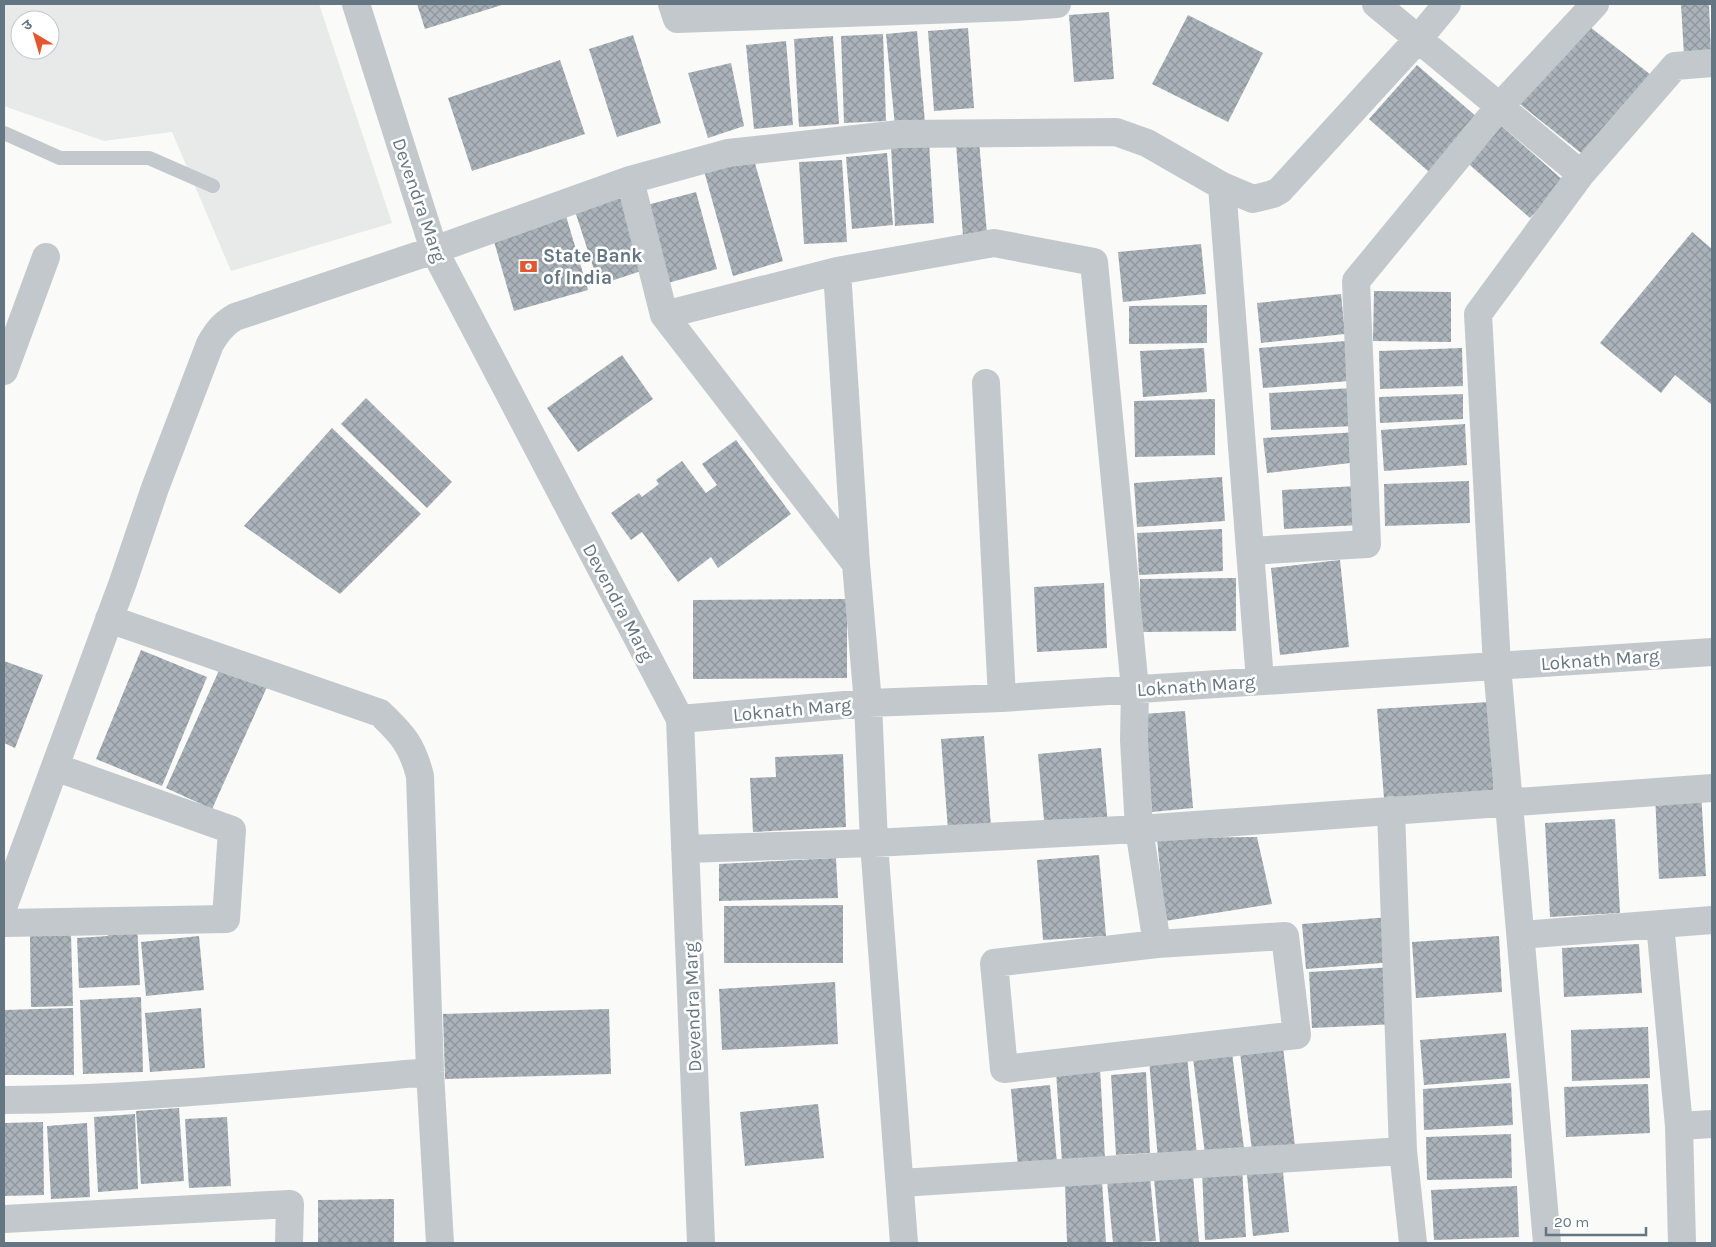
<svg xmlns="http://www.w3.org/2000/svg" width="1716" height="1247" viewBox="0 0 1716 1247" font-family="Karla,'Noto Sans Devanagari',sans-serif">
  <style>
    .built { fill: #e8e9e9; fill-rule: evenodd }
    .building { fill: url(#building-cross-hatch) }
    .lines { fill: none; stroke-linecap: round; stroke-linejoin: round }
    .service { stroke: #c3c8cc; stroke-width: 14 }
    .minor { stroke: #c3c8cc; stroke-width: 28 }
    .labels { text-anchor: middle; stroke-width: 5; stroke-linejoin: round; paint-order: stroke }
    .street-label { font-size: 19px; fill: #657683; stroke: #fff }
    .poi-label { font-size: 19px; font-weight: bold; fill: #657683; stroke: #fff; text-anchor: start }
  </style>
  <defs>
    <pattern id="building-cross-hatch" width="8" height="8" patternUnits="userSpaceOnUse" patternTransform="scale(1.25)"><rect width="8" height="8" fill="#aab3b9"/><path d="M0 0l8 8M0 8l8-8" fill="none" stroke="#8e969c"/></pattern>
  </defs>
  <rect width="100%" height="100%" fill="#fafaf8"/>
  <path class="built" d="M4 4H319L392 223 231 271 172 132 104 141 4 106ZM20 20H50V50H20Z"/>
  <path class="building" d="M417 4H505L425 29Z
    M1681 4H1709L1711 53 1684 55Z
    M1109 12 1114 79 1074 82 1069 15Z
    M1188 15 1263 53 1228 122 1152 84Z
    M1585 23 1651 75 1586 157 1520 104Z
    M968 28 974 108 934 111 928 31Z
    M917 31 925 123 895 126 886 34Z
    M883 34 886 121 844 123 841 36Z
    M633 35 661 123 617 137 589 49Z
    M833 36 839 124 799 127 794 39Z
    M786 41 793 125 754 129 746 45Z
    M560 60 585 134 472 171 448 98Z
    M731 63 744 126 708 138 688 73Z
    M1417 65 1478 118 1429 172 1369 119Z
    M1497 122 1565 182 1530 218 1463 159Z
    M979 141 987 234 963 236 956 144Z
    M929 142 934 223 895 226 891 145Z
    M752 153 783 261 733 276 703 167Z
    M887 153 893 225 852 229 846 157Z
    M842 160 847 242 804 244 799 162Z
    M696 192 717 269 668 283 647 205Z
    M620 194 644 270 599 285 574 208Z
    M566 216 588 290 514 311 493 238Z
    M1692 232 1712 249V405L1675 375 1661 393 1600 343Z
    M1201 244 1206 294 1123 302 1118 252Z
    M1374 291 1451 292V342L1373 341Z
    M1341 294 1345 334 1261 343 1257 303Z
    M1207 305V343L1129 344V306Z
    M1346 341 1349 381 1263 388 1259 348Z
    M1204 348 1207 392 1143 397 1140 351Z
    M1462 348 1463 386 1380 389 1379 351Z
    M622 355 653 399 578 452 547 408Z
    M1352 388 1354 426 1271 430 1269 393Z
    M1463 394V419L1380 423 1379 397Z
    M366 398 452 482 427 508 341 424Z
    M1215 399V455L1135 457 1134 401Z
    M1465 424 1467 465 1384 471 1381 430Z
    M332 428 421 514 340 594 244 526Z
    M1358 432V462L1267 473 1263 438Z
    M736 440 791 514 718 568 711 557 678 582 642 532 631 540 611 513 639 493 642 497 659 484 656 480 682 461 706 493 717 485 702 464Z
    M1222 477 1225 521 1137 527 1134 483Z
    M1469 481 1470 523 1385 526 1384 484Z
    M1358 486 1360 525 1284 529 1282 490Z
    M1222 529 1223 571 1139 575 1137 533Z
    M1340 560 1349 647 1280 655 1271 568Z
    M1236 578V631L1140 632V579Z
    M1104 583 1107 648 1037 652 1034 587Z
    M847 599V678L693 679V600Z
    M141 650 207 677 162 786 96 759Z
    M4 661 43 675 15 748 4 743Z
    M221 666 267 687 212 809 166 788Z
    M1489 702 1494 794 1384 798 1377 709Z
    M1185 711 1193 808 1152 812 1144 714Z
    M984 736 991 826 948 830 941 739Z
    M1101 748 1108 825 1045 831 1038 754Z
    M843 754 846 827 753 832 750 778 776 777 775 757Z
    M1701 792 1706 876 1659 879 1655 795Z
    M1615 819 1620 913 1550 917 1545 823Z
    M1257 837 1272 904 1165 921 1157 838Z
    M1099 855 1106 936 1043 940 1037 860Z
    M836 858 838 898 719 901V864Z
    M843 905V963H724V906Z
    M1390 917 1394 962 1306 969 1302 924Z
    M137 923 140 985 79 988 77 938 108 936V924Z
    M71 935 73 1006 31 1007 30 936Z
    M199 936 204 990 146 996 141 942Z
    M1499 936 1502 992 1416 998 1412 942Z
    M1639 944 1642 993 1564 997 1562 948Z
    M1394 967 1397 1024 1312 1028 1309 972Z
    M835 982 838 1044 722 1050 719 989Z
    M141 997 143 1072 83 1074 80 1000Z
    M73 1008 74 1075H4V1010Z
    M201 1008 205 1068 150 1072 145 1013Z
    M609 1009 611 1074 445 1079 443 1014Z
    M1648 1027 1650 1078 1572 1081 1571 1030Z
    M1506 1033 1510 1078 1424 1085 1420 1040Z
    M1283 1047 1295 1146 1252 1151 1240 1052Z
    M1232 1052 1244 1149 1205 1154 1193 1058Z
    M1187 1056 1197 1155 1158 1159 1149 1060Z
    M1100 1068 1105 1159 1062 1162 1056 1071Z
    M1146 1072 1150 1153 1116 1155 1111 1075Z
    M1511 1083 1513 1125 1424 1130 1423 1089Z
    M1648 1084 1650 1133 1566 1137 1564 1087Z
    M1050 1085 1057 1163 1018 1167 1011 1089Z
    M818 1104 824 1158 745 1166 740 1112Z
    M179 1108 184 1181 141 1184 136 1111Z
    M135 1114 138 1189 98 1192 94 1117Z
    M227 1117 231 1186 189 1188 185 1119Z
    M43 1122 44 1195 4 1196V1123Z
    M87 1123 90 1197 51 1199 47 1126Z
    M1511 1134 1512 1178 1427 1180 1426 1137Z
    M1282 1162 1289 1232 1253 1236 1246 1165Z
    M1242 1167 1246 1237 1205 1240 1202 1170Z
    M1193 1175 1199 1243H1160L1154 1179Z
    M1150 1177 1156 1241 1113 1243 1107 1181Z
    M1102 1181 1106 1243H1067L1065 1184Z
    M1517 1186 1519 1237 1434 1240 1431 1190Z
    M394 1199V1243H318V1200Z"/>
  <g class="lines">
    <path class="service" d="M4 133 60 158H149L213 186"/>
    <path class="minor" d="M356 4 434 250 680 719 701 1243
      M672 4 677 19 1015 7 1057 4
      M1376 4 1581 174
      M630 180 664 315 837 271 994 243 1094 262 1135 689 1134 740 1139 829 1157 944
      M1222 186 1260 681
      M837 271 856 564 868 703 874 843 904 1243
      M664 315 856 564
      M4 371 46 257
      M986 383 1002 698
      M1250 551 1367 544 1356 281 1500 106 1595 4
      M109 619 380 713C403 735 412 745 420 776L430 1072 440 1243
      M680 719 868 703 1002 698 1712 652
      M1391 810 1403 1151 1413 1243
      M685 849 874 843 1139 829 1712 788
      M4 905 123 582 155 488 210 344C217 332 223 324 235 317L434 250 630 180 728 153 900 134 1116 132 1147 143 1222 186 1253 199 1273 194 1280 190 1419 38 1447 4
      M4 923 226 919 232 830 55 767
      M1660 924 1679 1126 1682 1243
      M1521 935 1712 920
      M1285 936 1297 1035 1004 1069 994 963 1157 944Z
      M4 1100C146 1099 289 1084 430 1072
      M1679 1126 1712 1124
      M901 1183 1403 1151
      M4 1219 290 1204 289 1243
      M1547 1243 1497 666 1478 314 1581 174 1675 66 1712 63"/>
  </g>
  <defs>
    <symbol id="bank-bare" viewBox="-9 -9 18 18"><path d="M-6-4H6V4H-6ZM0-2.3a2.3 2.3 0 1 0 0 4.6a2.3 2.3 0 1 0 0-4.6Z" fill="#e4572e" stroke="#fff" stroke-width="2.5" paint-order="stroke"/></symbol>
  </defs>
  <g fill-rule="evenodd">
    <use href="#bank-bare" x="516" y="254" width="25" height="25"/>
  </g>
  <g class="labels">
    <g class="street-label">
      <text transform="translate(420 200) rotate(71)" y="7">Devendra Marg</text>
      <text transform="translate(619 602) rotate(62)" y="7">Devendra Marg</text>
      <text transform="translate(1600 659) rotate(-4)" y="7">Loknath Marg</text>
      <text transform="translate(1196 685) rotate(-4)" y="7">Loknath Marg</text>
      <text transform="translate(792 709) rotate(-5)" y="7">Loknath Marg</text>
      <text transform="translate(692 1007) rotate(-92)" y="7">Devendra Marg</text>
    </g>
    <g class="poi-label">
      <text x="543" y="262">State Bank<tspan x="543" dy="22">of India</tspan></text>
    </g>
  </g>
  <rect width="1716" height="1247" fill="none" stroke="#657683" stroke-width="10"/>
  <g transform="translate(35 35) rotate(322)"><circle r="24" fill="#ffffff" stroke="#c1c8cd"/>
  <path d="M0-4L9 19L0 12L-9 19Z" fill="#e4572e"/>
  <text y="-8" font-size="14" font-weight="bold" text-anchor="middle" fill="#657683">उ</text>
  </g>
  <path d="M1546 1227v8h100v-8" fill="none" stroke="#657683" stroke-width="2.5"/>
  <text x="1554" y="1227" font-size="15" fill="#657683" stroke="#ffffff" stroke-width="4" paint-order="stroke">20 m</text>
</svg>
